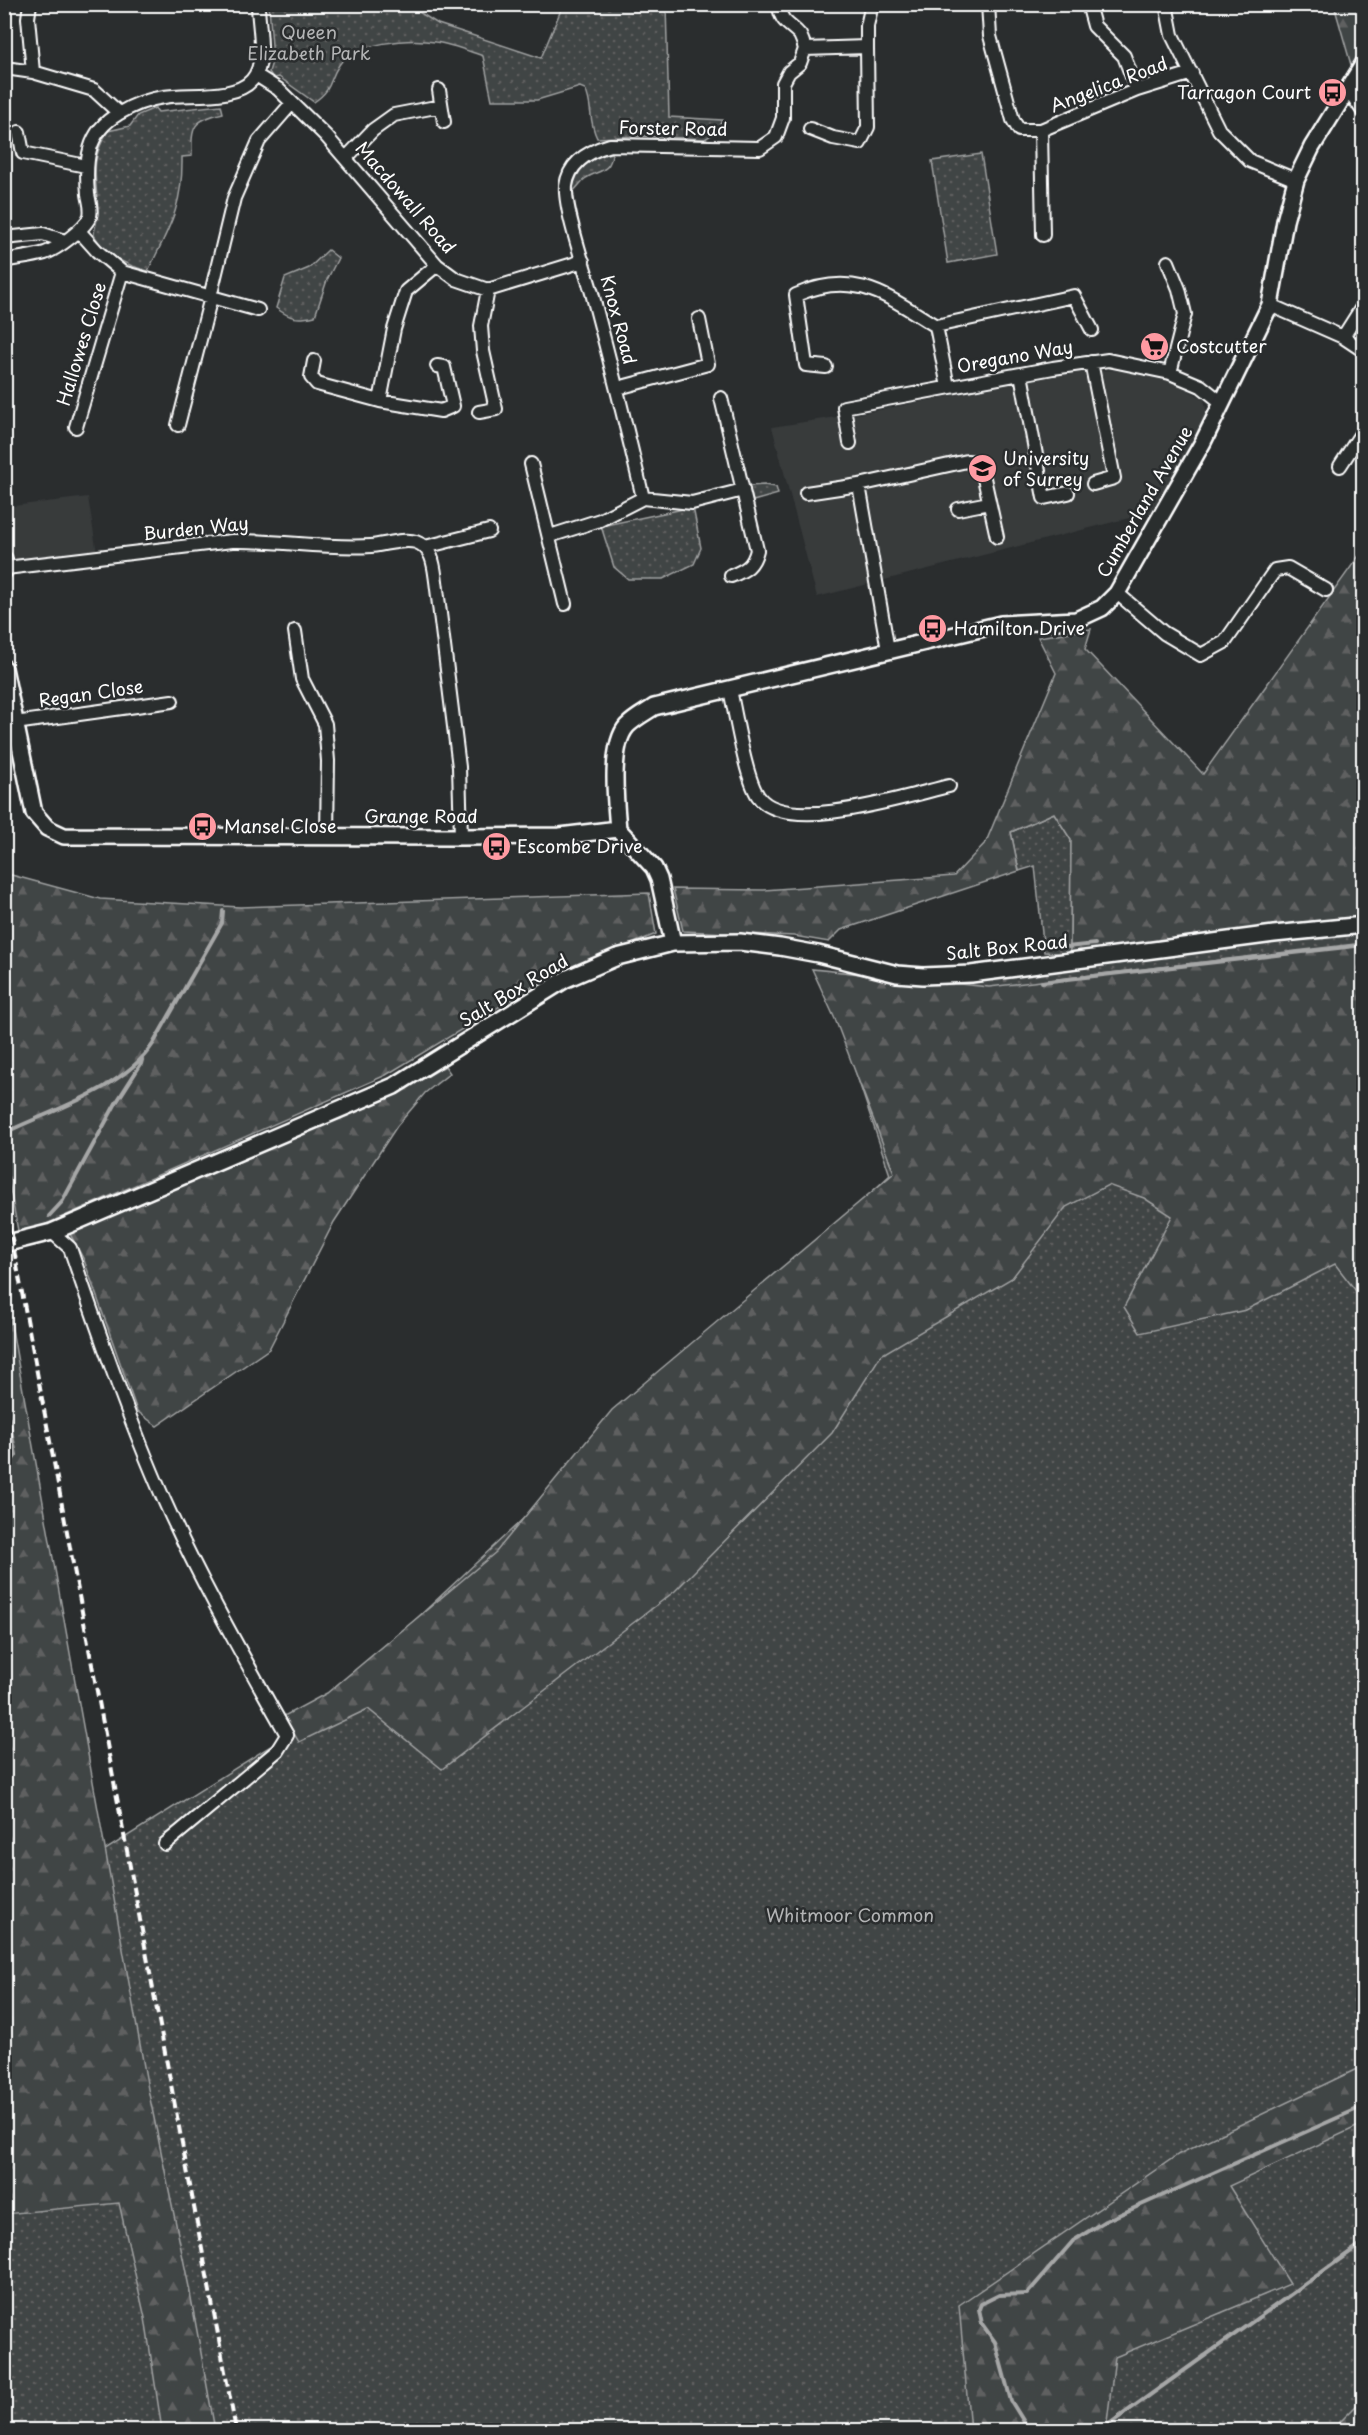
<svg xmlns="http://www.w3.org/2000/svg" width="1368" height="2435" viewBox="0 0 1368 2435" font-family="'Playpen Sans',sans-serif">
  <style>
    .built { fill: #373a3b }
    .green { fill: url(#green-dots); stroke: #a0a2a2; stroke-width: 1.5 }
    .forest { fill: url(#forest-firs); stroke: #a0a2a2; stroke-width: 1.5 }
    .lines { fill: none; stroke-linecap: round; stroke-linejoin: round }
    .stream { stroke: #a6a7a7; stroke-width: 4 }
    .minor-casing { stroke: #fff; stroke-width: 16 }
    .tertiary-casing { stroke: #fff; stroke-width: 20 }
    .minor { stroke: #2a2d2e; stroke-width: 12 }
    .tertiary { stroke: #2a2d2e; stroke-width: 15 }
    .rail { stroke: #fff; stroke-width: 4; stroke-dasharray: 9 4.5; stroke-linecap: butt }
    .labels { text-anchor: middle; stroke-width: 5; stroke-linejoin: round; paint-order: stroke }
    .park-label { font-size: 18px; fill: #b3b4b5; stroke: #2a2d2e }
    .street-label { font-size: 18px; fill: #fff; stroke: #2a2d2e }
    .poi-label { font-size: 18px; fill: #fff; stroke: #2a2d2e; text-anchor: start }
  </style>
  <defs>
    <pattern id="green-dots" width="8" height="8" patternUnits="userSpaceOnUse" patternTransform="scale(1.5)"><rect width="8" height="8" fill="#414445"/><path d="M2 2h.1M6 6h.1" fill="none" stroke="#5e6061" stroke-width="1.8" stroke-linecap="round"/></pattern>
    <pattern id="forest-firs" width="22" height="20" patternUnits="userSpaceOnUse" patternTransform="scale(1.5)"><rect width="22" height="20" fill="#414445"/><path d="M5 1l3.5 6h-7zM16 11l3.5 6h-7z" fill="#5e6061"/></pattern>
  </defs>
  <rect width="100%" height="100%" fill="#2a2d2e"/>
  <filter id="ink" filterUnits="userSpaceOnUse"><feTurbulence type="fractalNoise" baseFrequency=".0167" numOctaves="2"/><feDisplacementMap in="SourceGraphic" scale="12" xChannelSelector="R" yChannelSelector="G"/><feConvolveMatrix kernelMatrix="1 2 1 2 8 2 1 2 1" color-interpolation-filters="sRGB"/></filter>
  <g filter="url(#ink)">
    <path class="built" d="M1113 370 1139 372 1168 379 1204 399 1208 419 1157 511 817 597 772 427 868 412 1076 371Z
      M88 497 97 553 28 562 15 558 9 549 5 525 4 507Z"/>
    <path class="green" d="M269 5H408L438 24 541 58 563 5H666L669 117 722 120 716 132 705 139 641 136 597 138C588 120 593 105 585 89L580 87 537 100H492L483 56C468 51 451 44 435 42 410 38 355 42 339 65 328 81 334 88 314 102L279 77 273 78 269 72 273 59Z
      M221 105 223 113C193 120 191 126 192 156L182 157C183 207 169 228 148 271 126 265 106 256 94 235 94 228 98 220 98 212 97 180 88 161 108 131L130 126 138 115 155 108 158 112Z
      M612 153C611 172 599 170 586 178 580 182 578 188 572 192 575 170 591 155 612 153Z
      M981 154 997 254 948 263 932 161Z
      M328 250 338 258 327 280 315 316C297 320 291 319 276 308L285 278 309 268Z
      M764 485 776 487 778 494 753 501 749 486Z
      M693 507 701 548 694 564 663 579H628L614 567 601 526Z
      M1054 813 1071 840 1070 954 1044 952 1035 866 1019 871 1011 832Z
      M1363 933V2430H5V1913L301 1727 890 1175 828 989Z"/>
    <path class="forest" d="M1334 5H1363V53L1353 72Z
      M1363 550V920L1070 954 1071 840 1054 813 1011 832 1019 871 841 930 829 942 794 936 683 931 673 889 764 890 954 876 986 842 1056 673 1038 637 1091 629 1085 649 1203 774Z
      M4 873 100 899 240 907 649 893 656 934 545 979 386 1075 19 1236 4 1157Z
      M1363 943V1292L1356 1291 1335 1264 1246 1310 1140 1333 1124 1307 1172 1216 1144 1198 1108 1185 1066 1207 1012 1278 881 1355 832 1433 675 1591 442 1769 368 1709 299 1742 284 1716 327 1693 496 1552 612 1410 894 1173 835 1019 812 969 989 987Z
      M445 1066 450 1073 425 1093 397 1126 334 1222 269 1349 157 1426 137 1411 84 1260 69 1232 393 1096Z
      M5 1290 148 2089 189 2287 215 2430H162L145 2318 119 2203 5 2214Z
      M1363 2066V2124L1229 2186 1290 2284 1115 2357 1106 2430H970L959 2305 1179 2154Z
      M1363 2399V2430H1332Z"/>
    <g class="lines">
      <path class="stream" d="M1067 947 1095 944
        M1042 982 1364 945
        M13 1129C58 1108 125 1087 153 1044L222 923 223 911
        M49 1216 62 1202 116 1103 141 1064 142 1060
        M4 1397 16 1455 10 1463 4 1466
        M1029 2430 1011 2401 995 2342 982 2324 979 2309 981 2304 999 2295 1027 2294 1073 2241 1105 2221 1364 2106
        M1101 2430 1364 2242"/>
      <defs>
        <path id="minor" d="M30 4 28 18 33 72
          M779 4C780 24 790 23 800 35 802 39 804 45 805 49
          M988 4 990 36 1013 120 1019 130H1041L1137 90 1192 73
          M1088 4 1094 26 1124 56 1137 90
          M1166 4 1172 35 1219 130 1250 161 1296 180
          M867 47V26L872 4
          M805 49 867 47 868 127 860 143 833 138 810 129
          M12 69 33 72 94 90 119 113
          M256 75 278 89 326 136 437 265 456 279 488 290 583 261
          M1348 89 1364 113
          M439 90 444 122
          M1041 130 1043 235
          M19 132 23 153 86 166
          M346 158 373 130 394 115 441 106
          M79 231 97 251 122 272 258 310
          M4 238 43 234 65 241
          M4 261C18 258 32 257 45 253 57 249 86 228 90 216 92 208 89 201 88 194 85 161 87 132 118 114 131 106 149 99 164 97 189 93 235 100 252 80 268 61 258 28 258 4
          M1168 262 1179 289 1185 314 1170 373
          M212 289 234 198 259 141 292 103
          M1270 305 1343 337 1364 351
          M936 326 1074 296 1092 330
          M1343 337 1364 304
          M314 361 311 377 317 384 380 401 441 411 453 406 444 367 437 366
          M1091 362 1114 478 1093 484
          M826 367 806 365 796 295C855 269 887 296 936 326L948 387
          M1021 374 1044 498 1068 493
          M618 388 708 364 699 319
          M721 398 757 550C753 566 746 570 731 576
          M380 401 394 329 406 291 437 265
          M479 412 496 409 483 351 481 326 488 290
          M178 425 211 297
          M76 427 122 272
          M850 443 844 407 1053 368 1108 360 1170 373 1201 386 1221 402
          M531 464 565 604
          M1340 466 1364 429
          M806 493 859 485
          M643 498C627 429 610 361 592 293 585 269 564 208 566 186 569 162 589 151 610 145L760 148 776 137 783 118V83L789 72 800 63 805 49
          M958 509 989 503
          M550 536 600 520 643 498 692 503 743 490
          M425 547 489 531
          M6 568 232 541C278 540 325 549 371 546 384 545 404 538 416 542 433 548 434 566 436 581L459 767 461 837
          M1117 593 1164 633 1201 655 1225 642 1275 570 1288 568 1326 590
          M295 631 302 679 325 724 328 761 327 837
          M888 650 859 485 967 461 976 462 982 469 997 537
          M730 690C736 715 745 777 758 796 785 836 910 795 949 786
          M15 723 172 701
          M52 1232 70 1248C99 1333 128 1418 164 1500 200 1581 244 1658 287 1735L277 1751 165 1844"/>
        <path id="tertiary" d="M4 559V571
          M4 668 34 813 47 828 64 836 461 837 560 836 618 829
          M618 829C616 804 609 746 627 726 635 718 645 713 654 707L1001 624 1076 620 1102 608 1117 593 1203 442 1270 305 1285 221 1296 180 1312 147 1364 63
          M618 829 654 868 659 879 673 943
          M4 1244 52 1232 394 1086 566 979 617 957 673 943 740 942 780 947 818 954 897 974 923 976 971 974 1274 934 1364 925"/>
      </defs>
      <use href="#minor" class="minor-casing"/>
      <use href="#tertiary" class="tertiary-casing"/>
      <use href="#minor" class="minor"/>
      <use href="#tertiary" class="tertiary"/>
      <path class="rail" d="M4 1197 236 2430"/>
    </g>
  </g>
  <defs>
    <symbol id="bus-disc" viewBox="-11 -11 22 22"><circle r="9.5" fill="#ff9aa2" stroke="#2a2d2e"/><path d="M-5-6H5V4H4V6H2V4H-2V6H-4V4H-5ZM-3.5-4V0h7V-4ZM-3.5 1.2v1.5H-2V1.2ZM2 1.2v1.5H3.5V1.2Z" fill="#111"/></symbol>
    <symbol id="supermarket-disc" viewBox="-11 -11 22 22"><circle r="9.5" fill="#ff9aa2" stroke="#2a2d2e"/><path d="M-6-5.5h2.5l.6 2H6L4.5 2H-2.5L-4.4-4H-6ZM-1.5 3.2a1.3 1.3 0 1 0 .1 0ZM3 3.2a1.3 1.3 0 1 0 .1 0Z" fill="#111"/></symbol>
    <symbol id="university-disc" viewBox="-11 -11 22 22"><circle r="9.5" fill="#ff9aa2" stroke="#2a2d2e"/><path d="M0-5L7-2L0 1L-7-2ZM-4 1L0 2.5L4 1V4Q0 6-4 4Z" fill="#111"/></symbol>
  </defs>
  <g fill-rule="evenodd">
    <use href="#bus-disc" x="1316" y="76" width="33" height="33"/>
    <use href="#supermarket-disc" x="1138" y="330" width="33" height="33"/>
    <use href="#university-disc" x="966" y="452" width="33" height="33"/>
    <use href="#bus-disc" x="916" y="612" width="33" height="33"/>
    <use href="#bus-disc" x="186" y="810" width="33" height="33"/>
    <use href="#bus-disc" x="480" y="830" width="33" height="33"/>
  </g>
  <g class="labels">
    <g class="park-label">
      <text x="309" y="39">Queen<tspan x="309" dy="21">Elizabeth Park</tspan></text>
      <text x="850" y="1922">Whitmoor Common</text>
    </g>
    <g class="street-label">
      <text transform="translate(1109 85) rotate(-21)" y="6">Angelica Road</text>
      <text transform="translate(673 129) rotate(1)" y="6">Forster Road</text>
      <text transform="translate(405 198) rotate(49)" y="6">Macdowall Road</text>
      <text transform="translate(618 320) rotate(75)" y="6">Knox Road</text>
      <text transform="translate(82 344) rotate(-73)" y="6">Hallowes Close</text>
      <text transform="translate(1015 357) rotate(-10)" y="6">Oregano Way</text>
      <text transform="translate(1145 502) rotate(-60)" y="6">Cumberland Avenue</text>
      <text transform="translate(196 529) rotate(-6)" y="6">Burden Way</text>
      <text transform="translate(91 694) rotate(-8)" y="6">Regan Close</text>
      <text x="421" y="823">Grange Road</text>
      <text transform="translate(1007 948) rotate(-6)" y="6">Salt Box Road</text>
      <text transform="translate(514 991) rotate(-31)" y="6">Salt Box Road</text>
    </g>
    <g class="poi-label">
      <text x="1311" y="99" text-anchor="end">Tarragon Court</text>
      <text x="1176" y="353">Costcutter</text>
      <text x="1003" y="465">University<tspan x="1003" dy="21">of Surrey</tspan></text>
      <text x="954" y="635">Hamilton Drive</text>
      <text x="224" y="833">Mansel Close</text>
      <text x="517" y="853">Escombe Drive</text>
    </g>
  </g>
  <rect width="1368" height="2435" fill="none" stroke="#2a2d2e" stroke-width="24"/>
  <rect x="12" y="12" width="1344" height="2411" fill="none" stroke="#fff" stroke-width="2" filter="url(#ink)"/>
</svg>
